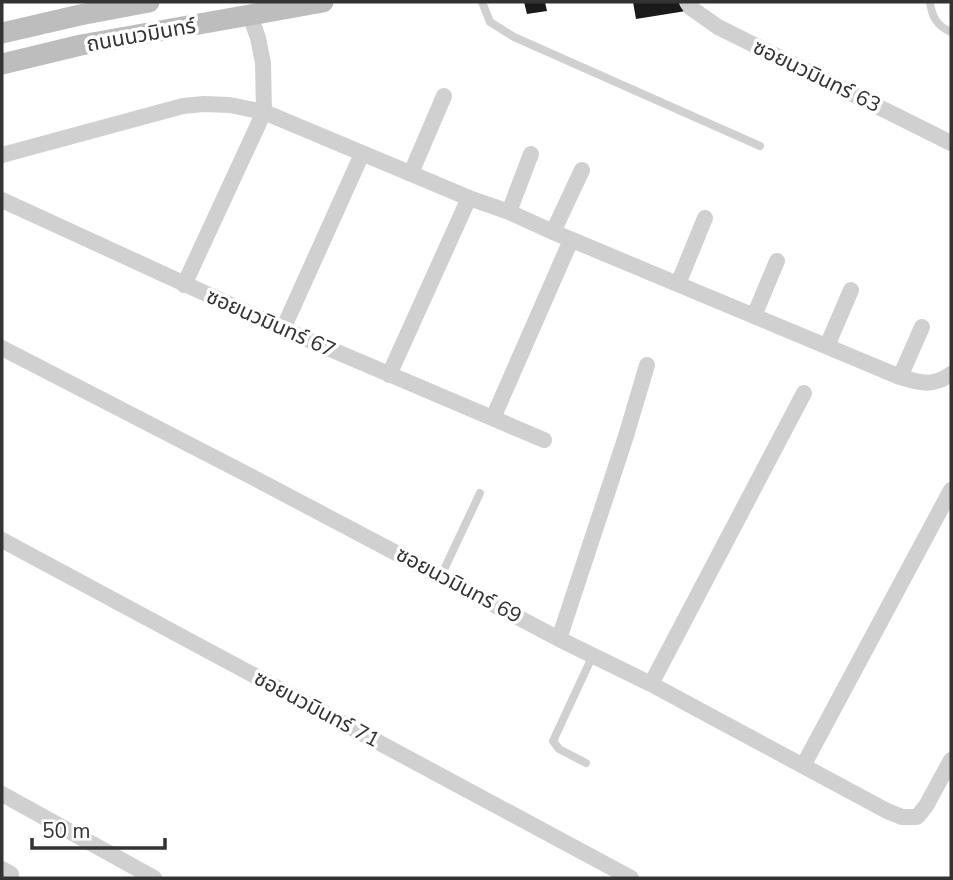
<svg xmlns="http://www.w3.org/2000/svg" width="953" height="880" viewBox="0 0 953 880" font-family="'Nunito Sans','Noto Sans Thai',sans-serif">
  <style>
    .building { fill: #1a1a1a }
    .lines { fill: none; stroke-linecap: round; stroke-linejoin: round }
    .lane { stroke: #d0d0d0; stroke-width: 8 }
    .street { stroke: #d0d0d0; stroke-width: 16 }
    .secondary { stroke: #bdbdbd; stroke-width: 21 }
    .labels { text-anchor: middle; stroke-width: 7; stroke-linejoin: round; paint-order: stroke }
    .street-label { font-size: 21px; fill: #333; stroke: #fff }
  </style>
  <rect width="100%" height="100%" fill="#fff"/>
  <path class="building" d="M524 2H545L547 11 527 14Z
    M633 2H683L686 11 636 19Z"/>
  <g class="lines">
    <path class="lane" d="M482 2 490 22 514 37 760 146
      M930 2C932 17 937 26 951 32
      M441 576 480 493
      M586 763 559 749 553 741 593 655"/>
    <path class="street" d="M687 2 691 8 718 27 951 143
      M2 155 183 106 204 104 230 105 264 112 469 198 509 212 553 232 900 377C921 383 932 387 951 374
      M411 173 444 96
      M2 200 283 329 544 440
      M509 212 531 154
      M553 232 582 170
      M678 284 705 218
      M184 285 264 112 263 63 258 38 250 15
      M754 316 777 261
      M283 329 362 154
      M827 346 851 290
      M2 348 256 479 559 639 651 684 887 811 902 817H917L926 806 951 760
      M389 375 469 198
      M900 377 922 327
      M493 418 571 240
      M2 540 631 878
      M559 639 626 436 647 365
      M651 684 804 393
      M803 766 951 490
      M2 794 154 878
      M2 869 11 874"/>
    <path class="secondary" d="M2 33 80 15 149 2
      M2 64 81 45 323 2"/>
  </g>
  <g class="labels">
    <g class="street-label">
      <text transform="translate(141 35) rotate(-10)" y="7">ถนนนวมินทร์</text>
      <text transform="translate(817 76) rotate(26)" y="7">ซอยนวมินทร์ 63</text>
      <text transform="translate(271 323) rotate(24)" y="7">ซอยนวมินทร์ 67</text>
      <text transform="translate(459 585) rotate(28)" y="7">ซอยนวมินทร์ 69</text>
      <text transform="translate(317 709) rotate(28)" y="7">ซอยนวมินทร์ 71</text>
    </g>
  </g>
  <rect width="953" height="880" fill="none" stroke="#333333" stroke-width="7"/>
  <path d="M32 838v10h133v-10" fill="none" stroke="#333333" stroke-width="3.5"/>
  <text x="42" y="838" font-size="21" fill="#333333" stroke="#ffffff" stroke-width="5" paint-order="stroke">50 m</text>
</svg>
